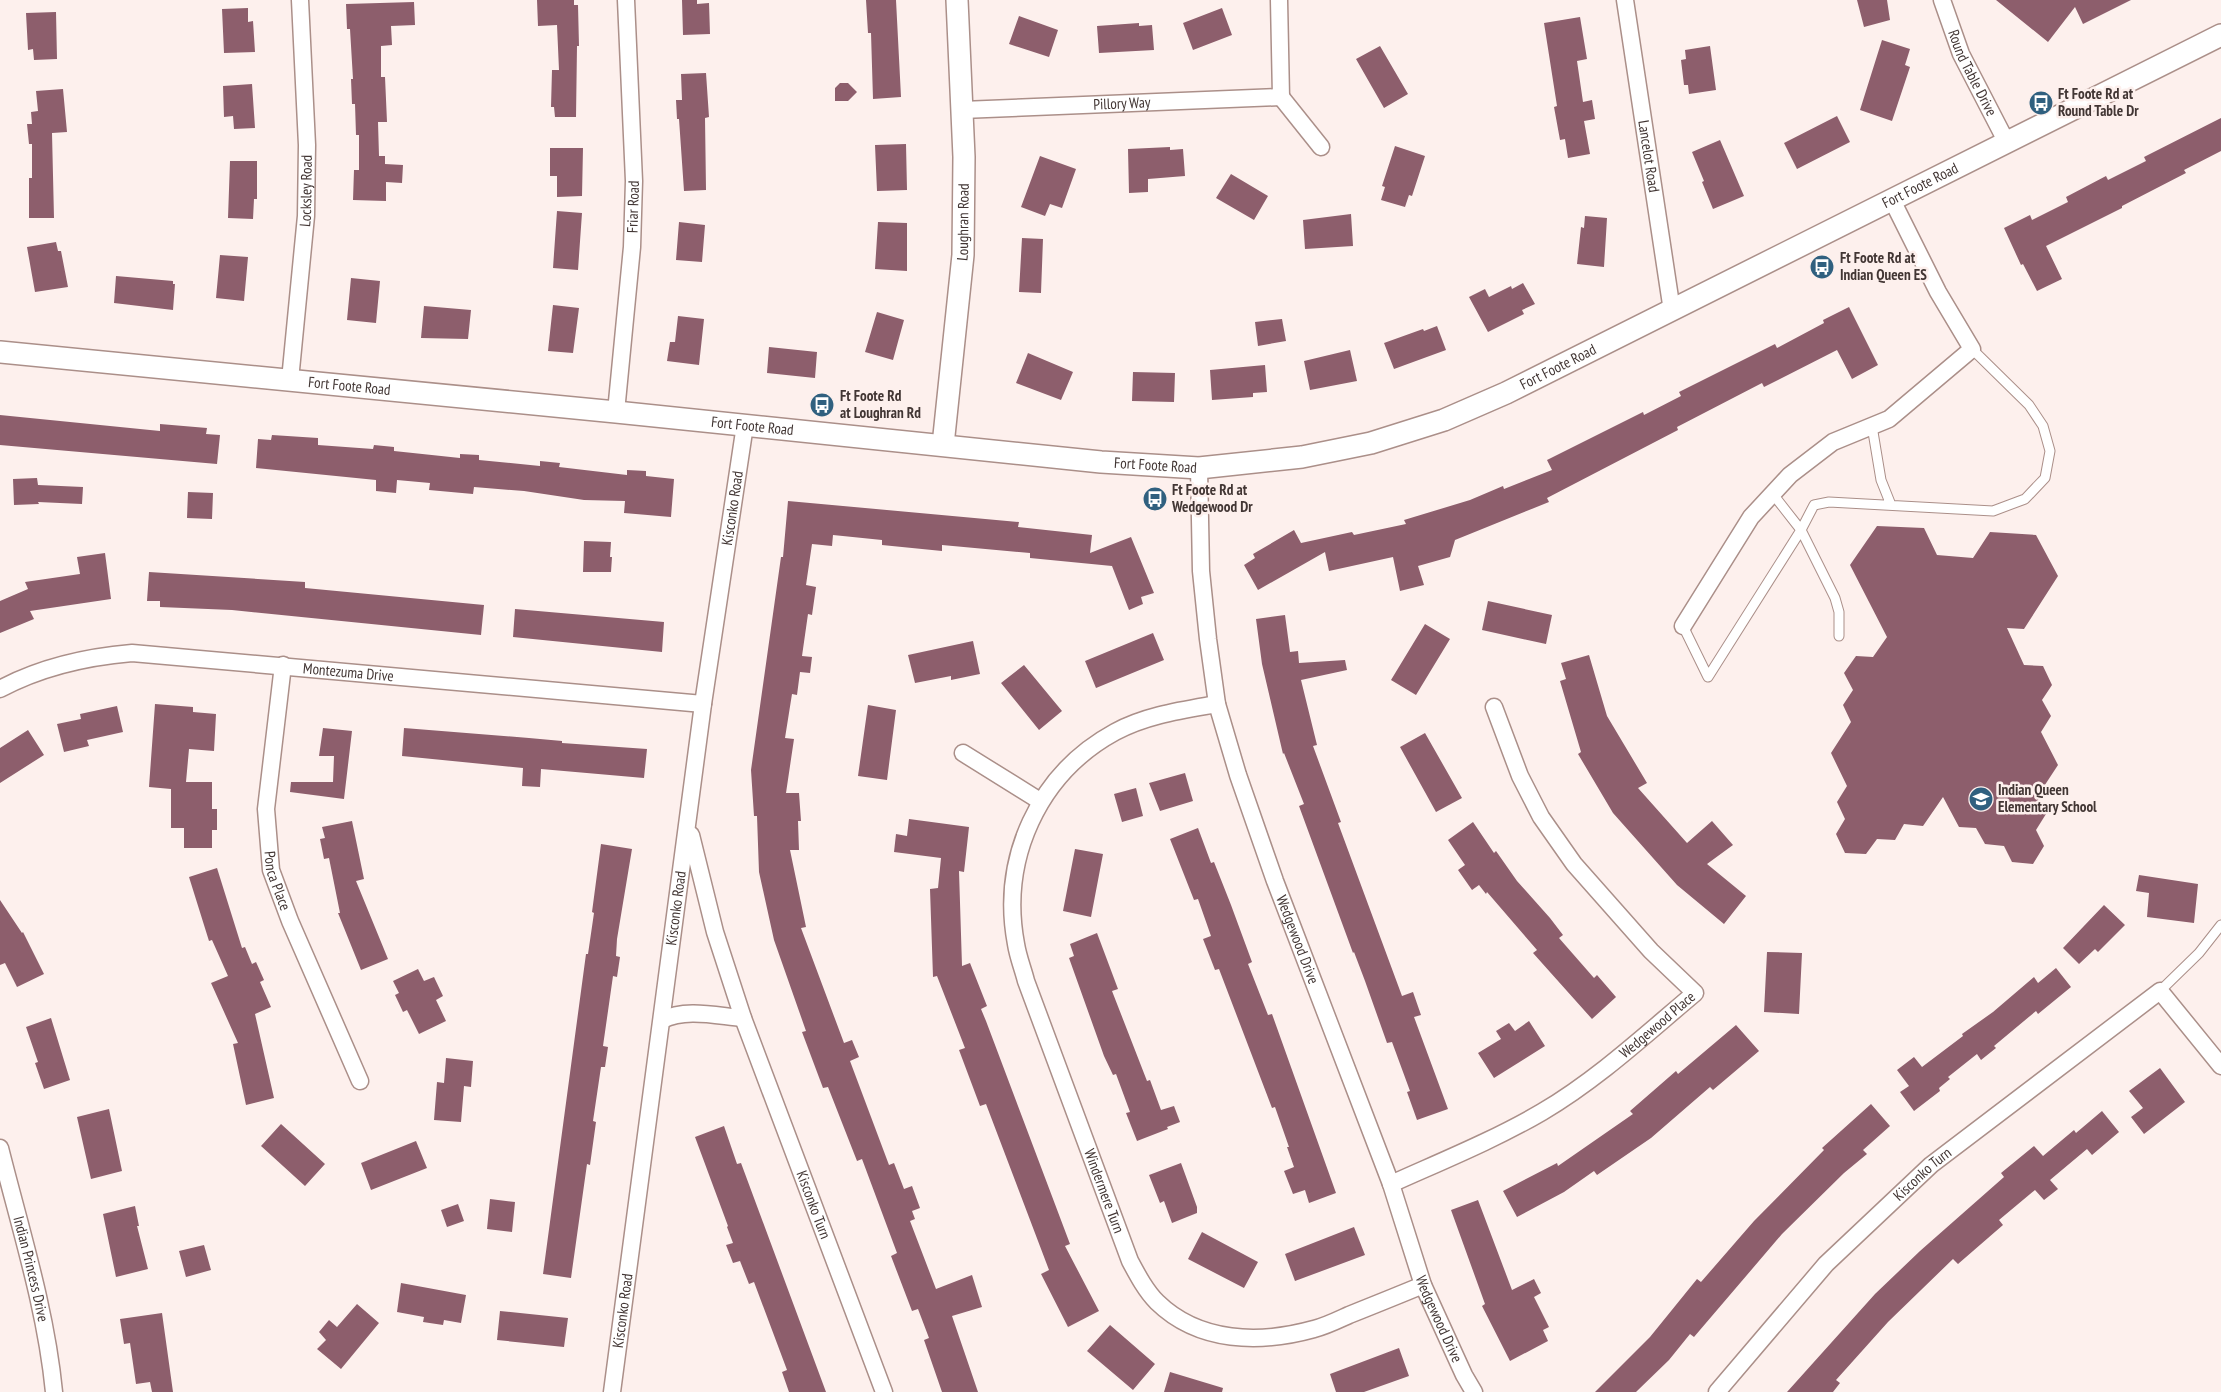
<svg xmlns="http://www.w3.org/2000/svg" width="2221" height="1392" viewBox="0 0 2221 1392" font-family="'PT Sans Narrow',sans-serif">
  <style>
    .building { fill: #8d5e6c }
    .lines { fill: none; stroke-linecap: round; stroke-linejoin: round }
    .service-casing { stroke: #ab8f89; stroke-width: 11 }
    .minor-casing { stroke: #ab8f89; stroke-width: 19 }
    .tertiary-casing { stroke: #ab8f89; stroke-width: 24 }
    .service { stroke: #fff; stroke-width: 9 }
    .minor { stroke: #fff; stroke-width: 16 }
    .tertiary { stroke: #fff; stroke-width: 21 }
    .labels { text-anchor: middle; stroke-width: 5; stroke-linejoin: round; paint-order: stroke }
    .street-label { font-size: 15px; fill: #423634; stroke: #fdf0ed }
    .poi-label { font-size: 15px; font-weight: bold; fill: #423634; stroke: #fdf0ed; text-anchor: start }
  </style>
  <rect width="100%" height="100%" fill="#fdf0ed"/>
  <path class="building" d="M537 0H574V5H578L579 46H577L576 117H555L554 107H551L552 70H559L557 25 538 26Z
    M682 0H697V4L709 3 710 34 683 35Z
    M866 0H896L901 97 873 99 871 33H868Z
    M1857 0H1887L1890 20 1864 27Z
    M1996 0H2131L2083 24 2075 7 2048 42Z
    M414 2 415 25 391 26 392 45 381 46V77H385L387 122H378L379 156H385V164L403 165 402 183 386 182V201L353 200 354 170H359V135H356L355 104H352L351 79H353L350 29H347L346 4Z
    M248 8V22L253 21 255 52 224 53 222 9Z
    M1222 8 1232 35 1193 50 1183 23Z
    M56 12 57 59 34 60 33 49 28 50 26 13Z
    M1019 16 1058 30 1049 57 1009 44Z
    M1580 17 1587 59 1577 61 1583 102 1592 100 1595 119 1584 121 1590 154 1568 158 1565 139 1560 140 1554 107 1557 106 1544 23Z
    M1139 23V26L1152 25 1154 50 1099 53 1097 26Z
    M1882 40 1910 49 1905 65 1910 67 1892 121 1860 110Z
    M1380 46 1408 94 1384 108 1356 59Z
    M1710 46 1716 90 1689 94 1688 85H1684L1681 60 1686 59 1685 50Z
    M706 73 709 117 705 118 706 190 684 191 679 119H677L676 100H682L681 74Z
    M840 83H848L857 92 848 101H835V88Z
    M252 84 255 128 234 129 233 116 224 117 223 86Z
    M63 89 67 132 52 133 54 218H29V178H32V144H29L27 124H32L31 112 38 111 36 91Z
    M1837 116 1850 142 1797 169 1784 143Z
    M2221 118V151L2184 170 2186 173 2122 206V208L2046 246 2062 279 2037 291 2023 264 2021 265 2004 228 2030 215 2032 220 2068 202 2066 197 2106 176 2108 180 2146 161 2144 157Z
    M1720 140 1744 196 1713 209 1702 182 1704 181 1692 152Z
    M906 144 907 190 877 191 875 145Z
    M1395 146 1425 156 1412 196 1409 195 1405 207 1381 200 1385 187 1382 186Z
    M1170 147V150L1183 149 1185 176 1148 179V192L1129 193 1128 149Z
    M550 148H583L582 196 557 197V176H550Z
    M1040 156 1076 169 1062 208 1050 204 1045 216 1021 207Z
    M230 161H257V199H254L253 219 228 218Z
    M1231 174 1268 196 1254 220 1216 198Z
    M557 211 582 213 578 270 553 268Z
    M1351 214 1353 246 1305 249 1303 220Z
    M1585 216 1607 218 1604 267 1577 264 1581 227 1584 228Z
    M679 222 705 225 702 262 676 260Z
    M878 222 907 223V271L875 269Z
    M1022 238 1043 239 1041 293 1019 292Z
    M56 242 58 251H61L68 287 35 292 27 247Z
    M220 255 248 257 244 301 216 298Z
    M116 276 173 281V284H175L173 310 114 303Z
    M351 278 380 281 376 323 347 320Z
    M1523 283 1535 304 1522 310 1524 314 1488 332 1469 297 1485 289 1489 297 1511 286 1512 289Z
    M553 305 579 308 573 353 548 351Z
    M424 306 471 310 468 339 421 338Z
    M1849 307 1878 365 1852 379 1837 350 1764 387 1762 383 1677 427 1678 430 1547 498 1549 502 1455 540 1450 557 1418 566 1424 585 1400 591 1393 557 1329 571 1325 552 1258 590 1244 565 1255 558 1253 554 1294 530 1301 543 1352 532 1354 535 1406 524 1404 520 1470 500 1503 486 1504 489 1552 470 1547 460 1643 412 1644 415 1681 396 1679 392 1775 344 1777 348 1824 323 1823 320Z
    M877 312 904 320 893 360 865 352Z
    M678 316 704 319 699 365 667 361 670 342H675Z
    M1282 319 1286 341 1258 346 1255 322Z
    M1437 326 1446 350 1394 369 1384 343 1423 329 1424 331Z
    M769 347 817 352 815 378 767 373Z
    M1350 350 1357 381 1310 390 1304 361Z
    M1028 353 1073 372 1061 400 1016 383Z
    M1265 365 1267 392 1253 393V397L1212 400 1210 370Z
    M1133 372 1175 373 1174 402 1132 401Z
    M0 415 160 431V424L207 428 206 434 220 435 217 464 0 445Z
    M272 435 318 438V445L373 449 374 445 394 447V451L460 458V454L479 455V460L540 466V461L560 463 559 467 627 475V470L646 471V476L674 479 671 517 624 513 625 501 584 500 524 491 474 487 473 494 429 490 430 483 397 480 396 493 376 491V480L256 468 258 439 271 440Z
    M37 478 38 485 83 487 82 504 38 502 39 504 14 505 13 479Z
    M188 492 213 493 212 519 187 518Z
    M788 501 1019 522 1018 527 1092 535 1090 553 1131 537 1154 593 1141 597 1143 604 1129 610 1112 566 1030 558V553L942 545V551L882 545V540L833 535 832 546 812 544 806 585 816 587 812 615 808 614 802 656 812 657 810 673 800 672 797 695 792 694 785 738 794 739 786 793H799L801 821H798L799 850H790L806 927 801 928 844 1043 852 1040 859 1057 850 1061 889 1165 894 1163 904 1189 912 1186 920 1208 912 1211 915 1219 910 1221 936 1289 972 1275 982 1307 952 1316 978 1392H942L924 1340 929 1338 918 1309 912 1311 891 1256 897 1253 862 1159 857 1161 828 1087 823 1088 802 1032 806 1031 774 940 759 872 757 816H754L751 770 781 557H783Z
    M1877 526 1924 528 1937 555 1973 558 1990 532 2036 535 2058 576 2024 629 2007 628 2024 665 2043 666 2052 685 2042 700 2051 716 2041 732 2058 765 2037 797 2046 814 2036 830 2044 846 2033 864 2012 862 2004 846 1985 844 1976 828 1959 827 1943 797 1923 826 1904 824 1895 840 1877 839 1866 854 1845 853 1836 834 1845 819 1837 802 1847 786 1831 753 1851 722 1843 705 1853 690 1844 673 1856 656 1873 657 1887 637 1850 565Z
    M584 541 611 542 610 557H612L611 572H583Z
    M105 553 111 599 30 611 34 619 0 633V601L28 589 25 582 80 574 77 557Z
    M149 572 305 582V588L484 605 481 635 232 610 160 607V601H147Z
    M1488 601 1552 615 1546 644 1482 630Z
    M515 609 664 622 662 652 513 637Z
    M1285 615 1290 652 1298 651 1299 663 1345 660 1347 670 1301 680 1317 745 1313 746 1341 822 1338 823 1402 996 1413 992 1421 1015 1414 1017 1448 1109 1417 1120 1407 1092 1410 1091 1392 1042 1387 1043 1365 981 1354 952 1353 953 1299 806 1304 804 1284 753 1283 754 1262 664 1256 619Z
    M1425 624 1450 639 1416 695 1391 680Z
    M1153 633 1164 660 1096 688 1085 661Z
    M973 641 980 674 951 680V676L915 683 908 655Z
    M1589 655 1607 716 1647 783 1638 788 1687 843 1712 821 1733 845 1707 864 1746 896 1724 924 1677 885 1613 813 1578 754 1581 752 1560 681 1566 679 1561 663Z
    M1024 665 1062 711 1039 730 1001 683Z
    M155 704 193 707V712L216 714 214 751 189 749 186 782H212V809H217V830H212V848H184V828H171V789L149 787Z
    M868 705 896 710 887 780 858 776Z
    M117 706 123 732 87 740 89 746 64 752 57 724 81 719 80 714Z
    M323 728 352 731 344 799 290 792 291 782H333L334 756H319Z
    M404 728 529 738 562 741V743L647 749 644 778 541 769 540 787 522 786 523 768 402 756Z
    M28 730 44 755 0 783V748Z
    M1425 733 1462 798 1436 812 1400 747Z
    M1185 773 1193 801 1160 811 1149 783Z
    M1136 788 1143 816 1122 822 1114 794Z
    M909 819 969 827 964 872 959 871 962 966 970 963 987 1006 981 1009 986 1021 1070 1244 1065 1246 1099 1311 1068 1327 1041 1274 1049 1270 986 1104 980 1106 959 1050 965 1048 937 976 933 977 930 889 938 888 941 858 894 852 896 834 907 836Z
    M352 821 364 879 356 881 388 959 361 970 338 913H340L329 858 324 859 320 839 325 838 322 827Z
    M1473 822 1494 853 1496 851 1517 881 1550 918 1563 935 1559 938 1594 978 1597 975 1616 997 1592 1019 1533 953 1537 950 1487 892 1486 894 1479 885 1472 890 1458 870 1465 865 1448 840Z
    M1198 828 1211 863 1214 862 1231 905 1252 962 1248 964 1268 1015 1272 1014 1336 1193 1309 1203 1305 1190 1293 1194 1284 1171 1294 1167 1287 1147H1289L1275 1107 1272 1108 1219 969 1215 970 1203 939 1211 936 1198 899 1194 900 1170 839Z
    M601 844 632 849 617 939 616 956 620 957 617 977 613 976 603 1046 608 1047 605 1067H601L593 1121 596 1122 590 1165 587 1164 571 1278 543 1274 586 954H588L594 913 592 912Z
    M1075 849 1103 854 1091 917 1063 911Z
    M217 868 242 948 245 947 252 964 256 962 264 980 260 982 271 1007 255 1014 274 1098 246 1105 233 1044 238 1043 211 983 228 976 212 940 209 941 189 877Z
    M2139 875 2198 884 2194 923 2147 917 2149 893 2136 891Z
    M0 900 22 933 23 932 44 974 17 987 5 963 0 965Z
    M2104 905 2125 925 2098 952 2095 949 2079 964 2063 948Z
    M1097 933 1118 989 1112 991 1147 1081 1150 1080 1161 1110 1174 1106 1180 1122 1167 1127 1168 1129 1137 1141 1126 1113 1130 1112 1116 1074 1113 1075 1104 1056 1069 958 1074 956 1070 944Z
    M1767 952 1802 953 1799 1014 1764 1012Z
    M2056 968 2071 987 2038 1014 2036 1011 1994 1046 1996 1048 1981 1060 1977 1054 1948 1077 1950 1079 1939 1088 1940 1091 1914 1111 1900 1092 1909 1086 1897 1070 1914 1057 1922 1067 1963 1036 1962 1034 1993 1012 2034 977 2038 983Z
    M418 969 424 981 434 977 443 996 436 1000 446 1021 419 1034 407 1010 403 1012 395 995 399 993 393 981Z
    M51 1018 70 1080 44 1089 35 1063 38 1062 26 1027Z
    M1529 1021 1545 1046 1494 1078 1478 1053 1501 1039 1496 1031 1509 1023 1515 1031Z
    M1736 1025 1759 1051 1713 1090 1710 1087 1651 1138 1597 1175 1594 1171 1564 1192 1517 1217 1503 1191 1557 1163 1558 1166 1633 1114 1630 1111 1676 1071 1678 1074Z
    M446 1058 473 1061 471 1087 464 1086 461 1122 434 1120 437 1082 444 1083Z
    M2160 1068 2185 1102 2144 1134 2131 1117 2143 1108 2129 1091Z
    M1871 1104 1890 1126 1863 1150 1867 1154 1844 1173 1782 1234 1694 1337 1690 1334 1669 1360 1636 1392H1595L1650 1337 1697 1279 1701 1282 1754 1221 1824 1150 1822 1148Z
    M109 1109 122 1171 91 1179 77 1117Z
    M2102 1111 2119 1132 2092 1155 2087 1149 2050 1180 2058 1189 2044 1200 2035 1190 1999 1220 2003 1225 1958 1264 1953 1259 1888 1322 1836 1380 1840 1383 1833 1392H1787L1875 1294 1920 1251 2004 1177 2001 1173 2034 1146 2043 1156 2074 1130 2076 1133Z
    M281 1124 325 1164 305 1186 261 1146Z
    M724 1126 737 1164 741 1163 826 1392H789L782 1372 787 1370 754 1282 749 1284 740 1261 733 1263 726 1245 733 1243 727 1227 728 1226 695 1137Z
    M416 1141 427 1168 371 1190 361 1163Z
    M1181 1163 1197 1207V1213L1172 1223 1164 1201 1160 1203 1149 1175Z
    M490 1199 515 1202 512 1232 487 1229Z
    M1478 1200 1512 1290 1534 1279 1541 1293 1534 1297 1549 1327 1543 1330 1548 1341 1510 1361 1482 1306 1485 1304 1451 1210Z
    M458 1204 464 1221 447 1227 441 1210Z
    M135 1206 139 1226H137L148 1269 116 1277 103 1214Z
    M1354 1227 1365 1255 1295 1281 1285 1254Z
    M1202 1232 1258 1262 1244 1288 1188 1259Z
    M204 1245 211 1270 186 1277 179 1251Z
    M401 1283 466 1295 461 1323 444 1320 443 1325 423 1322 424 1317 397 1312Z
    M357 1304 379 1323 341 1369 317 1349 326 1340 319 1332 329 1320 337 1327Z
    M500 1311 568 1318 564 1347 497 1340Z
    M162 1313 173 1392H152L150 1382 136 1384 130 1343 124 1344 120 1319Z
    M1110 1325 1155 1364 1133 1390 1087 1351Z
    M1399 1348 1409 1376 1364 1392H1336L1330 1374Z
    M1170 1372 1223 1388 1222 1392H1164Z"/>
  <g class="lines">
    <defs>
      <path id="service" d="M1872 426 1881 480 1891 505
        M1772 493 1801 530 1835 598 1839 612V636
        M1683 626 1708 677 1801 530 1814 505 1829 502 1993 511 2025 499 2045 478 2050 451 2043 426 2029 405 1972 349
        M2160 991 2199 953 2221 925"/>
      <g id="minor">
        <path d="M1279 0 1281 97"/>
        <path id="s1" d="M1625 0 1672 311"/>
        <path id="s2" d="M1942 0 1961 54 2007 143"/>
        <path d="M1281 97 1321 147"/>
        <path id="s3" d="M962 110 1281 97"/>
        <path id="s4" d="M290 380 306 216 307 145 300 0"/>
        <path id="s5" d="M616 412 632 247 634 181 626 0"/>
        <path id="s6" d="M1199 468 1201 571 1208 639 1217 704 1238 775 1275 881 1391 1184 1423 1285 1464 1375 1474 1392"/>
        <path d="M1683 626 1751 517 1790 475 1833 442 1889 419 1972 349 1938 292 1892 200"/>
        <path id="s7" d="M283 665 266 809 271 870 290 921 360 1081"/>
        <path id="s8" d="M0 689C41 667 85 657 132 653L703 704"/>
        <path id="s9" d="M1217 704C1183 710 1146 715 1115 732 1038 774 1000 859 1016 944 1018 957 1023 969 1026 981L1130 1261C1138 1276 1146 1291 1157 1302 1199 1343 1260 1344 1314 1329 1326 1326 1338 1320 1349 1315 1374 1305 1399 1295 1423 1285"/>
        <path d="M963 753 1040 801"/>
        <path id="s10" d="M691 835 715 932 743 1018 884 1392"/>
        <path d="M662 1020C686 1008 717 1016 743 1018"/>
        <path id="s11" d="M0 1148C20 1228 46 1309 54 1392"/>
        <path id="s12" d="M1391 1184C1442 1161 1494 1140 1542 1112 1598 1079 1646 1034 1695 993L1651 951 1574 864 1541 817 1520 776 1494 707"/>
        <path id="s13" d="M612 1392 703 704 745 425"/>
        <path id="s14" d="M1717 1392 1826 1264 1931 1165 2160 991 2221 1066"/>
      </g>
      <g id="tertiary">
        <path id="s15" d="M0 352 616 412 1101 462 1199 468 1302 457 1371 443 1444 420 1506 393 2221 35"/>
        <path id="s16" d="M943 445 963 255 964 157 957 0"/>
      </g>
    </defs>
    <use href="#service" class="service-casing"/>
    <use href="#minor" class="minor-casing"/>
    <use href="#tertiary" class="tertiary-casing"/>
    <use href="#service" class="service"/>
    <use href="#minor" class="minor"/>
    <use href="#tertiary" class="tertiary"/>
  </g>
  <defs>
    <symbol id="bus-disc" viewBox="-11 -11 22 22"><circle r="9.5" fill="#30607f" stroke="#fdf0ed"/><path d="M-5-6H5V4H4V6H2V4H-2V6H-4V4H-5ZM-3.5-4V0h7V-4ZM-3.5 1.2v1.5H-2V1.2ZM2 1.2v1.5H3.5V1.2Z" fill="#fff"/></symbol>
    <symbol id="school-disc" viewBox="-11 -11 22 22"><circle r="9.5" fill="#30607f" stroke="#fdf0ed"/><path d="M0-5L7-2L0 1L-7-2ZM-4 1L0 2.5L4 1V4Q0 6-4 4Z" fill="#fff"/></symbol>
  </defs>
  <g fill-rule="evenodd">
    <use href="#bus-disc" x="2027" y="89" width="28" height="28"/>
    <use href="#bus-disc" x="1808" y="253" width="28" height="28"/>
    <use href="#bus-disc" x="808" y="391" width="28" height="28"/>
    <use href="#bus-disc" x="1141" y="485" width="28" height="28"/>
    <use href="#school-disc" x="1967" y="785" width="28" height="28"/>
  </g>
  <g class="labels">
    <g class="street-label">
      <text dy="5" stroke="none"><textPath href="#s2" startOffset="79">Round Table Drive</textPath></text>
      <text dy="5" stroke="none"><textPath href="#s3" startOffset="160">Pillory Way</textPath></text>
      <text dy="5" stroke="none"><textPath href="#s1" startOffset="158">Lancelot Road</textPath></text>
      <text dy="5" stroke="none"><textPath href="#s15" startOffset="1986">Fort Foote Road</textPath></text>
      <text dy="5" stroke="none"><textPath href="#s4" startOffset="190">Locksley Road</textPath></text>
      <text dy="5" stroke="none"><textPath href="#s5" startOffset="206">Friar Road</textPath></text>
      <text dy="5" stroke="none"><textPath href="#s16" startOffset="224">Loughran Road</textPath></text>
      <text dy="5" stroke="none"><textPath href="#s15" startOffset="1581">Fort Foote Road</textPath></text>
      <text dy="5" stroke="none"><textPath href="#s15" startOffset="351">Fort Foote Road</textPath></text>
      <text dy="5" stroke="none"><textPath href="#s15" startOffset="756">Fort Foote Road</textPath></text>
      <text dy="5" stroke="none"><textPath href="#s15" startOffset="1161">Fort Foote Road</textPath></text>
      <text dy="5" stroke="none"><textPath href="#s13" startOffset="892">Kisconko Road</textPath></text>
      <text dy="5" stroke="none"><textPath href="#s8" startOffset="355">Montezuma Drive</textPath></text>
      <text dy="5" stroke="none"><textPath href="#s7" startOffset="218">Ponca Place</textPath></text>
      <text dy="5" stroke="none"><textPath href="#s13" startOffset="488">Kisconko Road</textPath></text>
      <text dy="5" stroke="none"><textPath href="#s6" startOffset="486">Wedgewood Drive</textPath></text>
      <text dy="5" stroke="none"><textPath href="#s12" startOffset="312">Wedgewood Place</textPath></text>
      <text dy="5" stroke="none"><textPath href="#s14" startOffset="300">Kisconko Turn</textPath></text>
      <text dy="5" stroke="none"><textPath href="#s9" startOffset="619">Windermere Turn</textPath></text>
      <text dy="5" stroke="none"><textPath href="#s10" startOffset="390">Kisconko Turn</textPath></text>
      <text dy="5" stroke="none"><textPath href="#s11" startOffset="125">Indian Princess Drive</textPath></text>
      <text dy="5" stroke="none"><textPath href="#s13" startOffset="82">Kisconko Road</textPath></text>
      <text dy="5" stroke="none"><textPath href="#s6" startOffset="891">Wedgewood Drive</textPath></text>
    </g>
    <g class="poi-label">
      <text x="2058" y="99">Ft Foote Rd at<tspan x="2058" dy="17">Round Table Dr</tspan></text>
      <text x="1840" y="263">Ft Foote Rd at<tspan x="1840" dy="17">Indian Queen ES</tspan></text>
      <text x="840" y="401">Ft Foote Rd<tspan x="840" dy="17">at Loughran Rd</tspan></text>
      <text x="1172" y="495">Ft Foote Rd at<tspan x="1172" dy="17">Wedgewood Dr</tspan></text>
      <text x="1998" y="795">Indian Queen<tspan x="1998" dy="17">Elementary School</tspan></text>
    </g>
  </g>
</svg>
